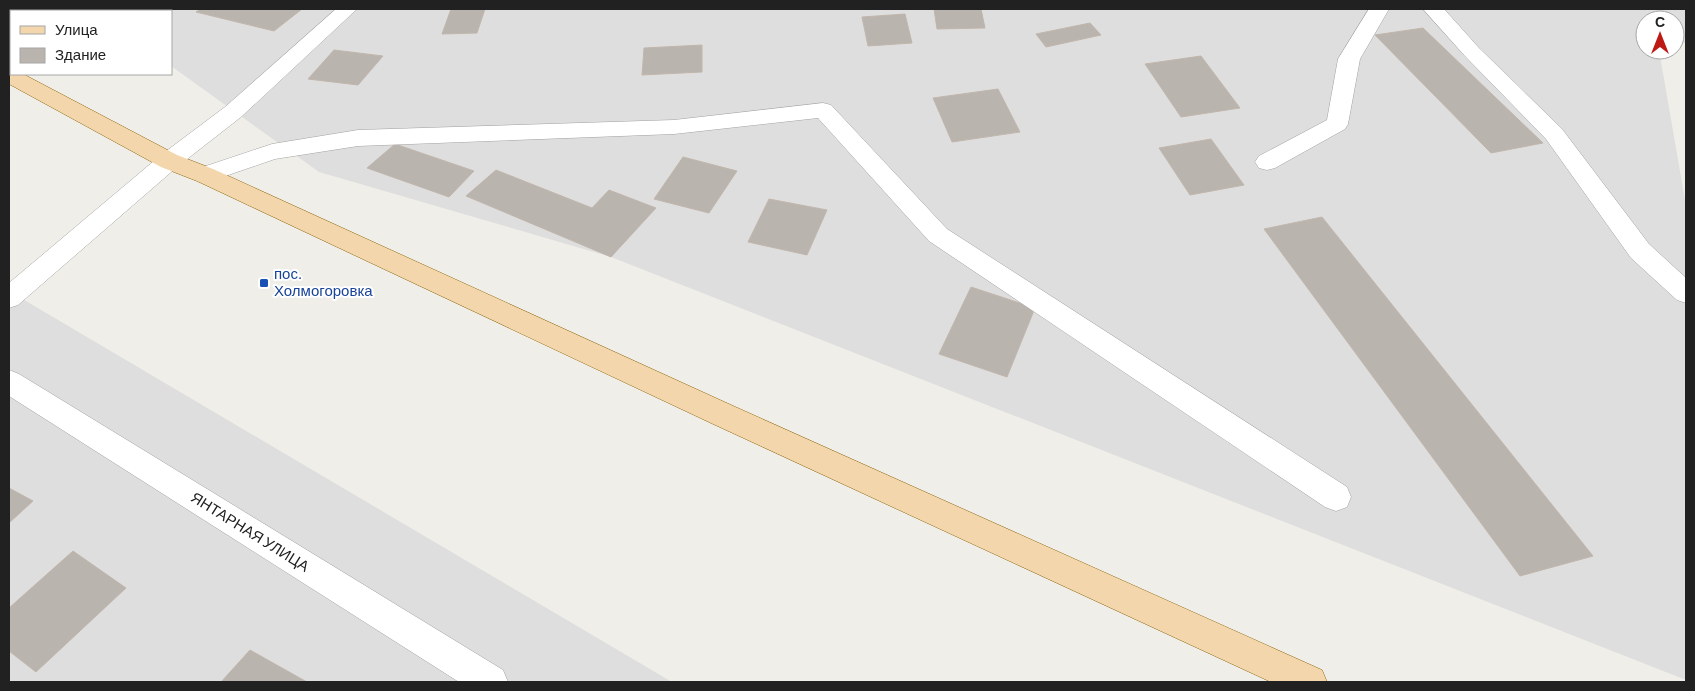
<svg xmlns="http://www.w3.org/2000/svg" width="1695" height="691" viewBox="0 0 1695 691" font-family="Barlow,sans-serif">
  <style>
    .residential { fill: #dfdede }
    .building { fill: #bab4af; stroke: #c1b6ac }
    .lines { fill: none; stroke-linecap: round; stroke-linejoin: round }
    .minor-casing { stroke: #a2a2a2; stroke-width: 1 }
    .major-casing { stroke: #8e6810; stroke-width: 1 }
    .minor { fill: #fff; fill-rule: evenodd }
    .major { fill: #f3d6ab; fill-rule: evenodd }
    .transit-dot { fill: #1a4fb4; stroke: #fff; stroke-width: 2 }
    .labels { text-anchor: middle; stroke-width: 4; stroke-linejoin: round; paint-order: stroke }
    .transit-label { font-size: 15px; fill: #164399; stroke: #fff; text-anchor: start }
    .street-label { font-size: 15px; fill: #212121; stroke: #fff }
  </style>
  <rect width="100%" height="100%" fill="#f0eee9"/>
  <path class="residential" d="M91 9H1686V43L1675 42V20H1645V50H1659L1686 206V680L611 257 319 172 171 66V11H94Z
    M9 291 672 682H9Z"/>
  <path class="building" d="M201 9H302L274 31 196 12Z
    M451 9H485L477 33 442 34Z
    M934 9H981L985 28 937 29Z
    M905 14 912 43 868 46 862 17Z
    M1090 23 1101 35 1046 47 1036 34Z
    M1423 28 1543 143 1491 153 1375 35Z
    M702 45V72L642 75 644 48Z
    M334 50 383 56 358 85 308 79Z
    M1201 56 1240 108 1181 117 1145 64Z
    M998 89 1020 132 952 142 933 98Z
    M1211 139 1244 185 1190 195 1159 148Z
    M395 144 474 171 449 197 367 168Z
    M683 157 737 171 709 213 654 199Z
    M496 170 592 208 609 190 656 208 611 257 466 196Z
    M769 199 827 210 807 255 748 242Z
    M1322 217 1593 556 1520 576 1264 229Z
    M971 287 1035 308 1007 377 939 354Z
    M9 488 33 501 9 523Z
    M73 551 126 588 36 672 9 651V608Z
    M250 650 307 682H221Z"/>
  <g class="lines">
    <defs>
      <path id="minor" d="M336 9H357L241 117 177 167 18 305 9 308V283L161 155 225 107Z
        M1369 9H1389L1360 59 1348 124 1345 129 1275 168 1267 170 1259 168 1255 162 1259 156 1327 120 1338 59Z
        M1423 9H1444L1479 48 1562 129 1649 244 1686 278V303L1677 300 1631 258 1546 139 1465 56Z
        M823 103 831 105 947 229 1347 487 1351 497 1347 507 1336 511 1325 507 929 241 818 118 674 134 358 146 275 159 205 183 197 181 193 175 197 169 272 144 358 130 674 120Z
        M9 370 19 374 503 670 508 682H459L9 396Z"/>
      <path id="major" d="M9 68 11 69V74H23L177 155 213 169 731 405 1322 670 1327 682H1271L711 423 197 181 161 167 9 84Z"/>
    </defs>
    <use href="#minor" class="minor-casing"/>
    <use href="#major" class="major-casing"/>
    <use href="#minor" class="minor"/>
    <use href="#major" class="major"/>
  </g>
  <rect class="transit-dot" x="259" y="278" width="10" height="10" rx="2.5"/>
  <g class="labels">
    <g class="transit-label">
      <text x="274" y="279">пос.<tspan x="274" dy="17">Холмогоровка</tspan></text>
    </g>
    <g class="street-label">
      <text transform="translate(250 532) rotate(32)" y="5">ЯНТАРНАЯ УЛИЦА</text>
    </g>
  </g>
  <rect width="1695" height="691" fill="none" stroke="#212121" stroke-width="20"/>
  <rect x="10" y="10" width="162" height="65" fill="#ffffff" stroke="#a6a6a6"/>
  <rect x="20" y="26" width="25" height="8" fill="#f3d6ab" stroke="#a6a6a6"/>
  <text x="55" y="35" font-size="15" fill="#212121">Улица</text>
  <rect x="20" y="48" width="25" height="15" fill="#bab4af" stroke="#a6a6a6"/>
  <text x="55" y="60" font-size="15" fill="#212121">Здание</text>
  <g transform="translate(1660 35)"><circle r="24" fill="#ffffff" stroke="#a6a6a6"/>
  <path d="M0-4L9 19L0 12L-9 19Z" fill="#bd1a15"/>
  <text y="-8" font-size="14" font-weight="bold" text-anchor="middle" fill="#212121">С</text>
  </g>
</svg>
